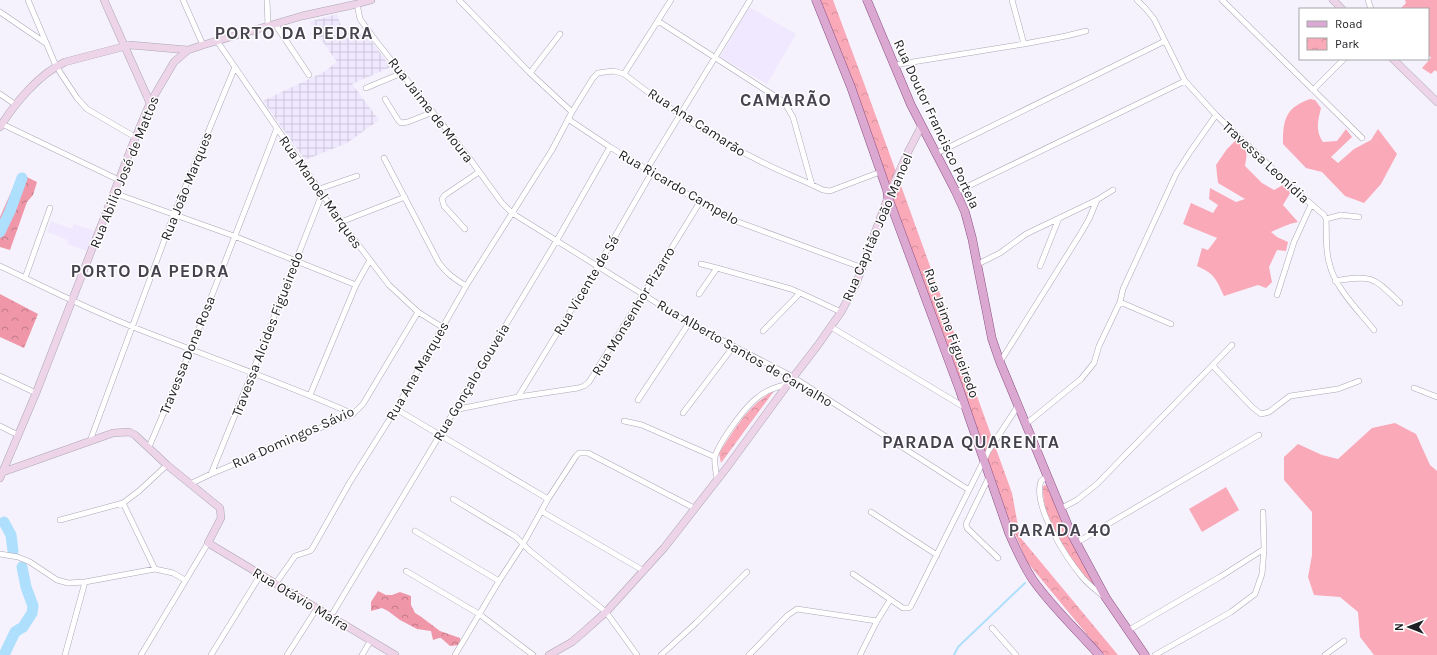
<svg xmlns="http://www.w3.org/2000/svg" width="1437" height="655" viewBox="0 0 1437 655" font-family="Karla,sans-serif">
  <style>
    .built { fill: #efe8fe }
    .industrial { fill: url(#industrial-grid) }
    .grass { fill: #faa9b8 }
    .forest { fill: url(#forest-crowns) }
    .park { fill: url(#park-crowns) }
    .lines { fill: none; stroke-linecap: round; stroke-linejoin: round }
    .stream { stroke: #aedffc; stroke-width: 2 }
    .river { stroke: #aedffc; stroke-width: 11 }
    .street-casing { stroke: #aba7b4; stroke-width: 6 }
    .secondary-casing { stroke: #aba7b4; stroke-width: 8 }
    .primary-casing { stroke: #8a5281; stroke-width: 9 }
    .street { stroke: #fff; stroke-width: 5 }
    .secondary { stroke: #edd4e8; stroke-width: 7 }
    .primary { stroke: #dba8d2; stroke-width: 8 }
    .labels { text-anchor: middle; stroke-width: 3; stroke-linejoin: round; paint-order: stroke }
    .street-label { font-size: 14px; fill: #1f1e23; stroke: #fff }
    .district-label { font-size: 18px; font-weight: bold; letter-spacing: 1px; fill: #46434e; stroke: #fff }
  </style>
  <defs>
    <pattern id="industrial-grid" width="8" height="8" patternUnits="userSpaceOnUse"><rect width="8" height="8" fill="#efe8fe"/><path d="M0 4h8M4 0v8" fill="none" stroke="#ccc7d9"/></pattern>
    <pattern id="forest-crowns" width="20" height="18" patternUnits="userSpaceOnUse"><rect width="20" height="18" fill="#ef97a8"/><path d="M2 6a3 3 0 1 1 6 0M12 15a3 3 0 1 1 6 0" fill="none" stroke="#c17b88"/></pattern>
    <pattern id="park-crowns" width="20" height="18" patternUnits="userSpaceOnUse"><rect width="20" height="18" fill="#faa9b8"/><path d="M2 6a3 3 0 1 1 6 0M12 15a3 3 0 1 1 6 0" fill="none" stroke="#d6919e"/></pattern>
  </defs>
  <rect width="100%" height="100%" fill="#f5f2fd"/>
  <path class="built" d="M749 7 796 34 767 84 720 57Z
    M51 221 72 229 74 224 95 231 87 251 67 244 68 240 47 232Z"/>
  <path class="industrial" d="M337 14 345 39 364 32 391 67 352 84 379 120 347 143 305 160 263 101 324 72 337 62 309 22Z"/>
  <path class="grass" d="M1405 0H1437V72L1435 70 1431 74 1422 68 1431 58 1428 53V9H1400L1406 3Z
    M1310 99 1315 100 1321 108C1318 120 1315 131 1323 142L1337 141 1346 129 1352 137 1331 157 1338 163 1354 149 1371 140 1378 129 1397 154 1381 184 1364 203 1345 196 1322 172 1306 168 1283 144C1283 120 1285 108 1310 99Z
    M1237 139C1249 147 1247 153 1245 166L1262 183 1274 190 1283 185 1292 190 1283 205 1298 222C1288 224 1280 228 1271 232L1277 237 1288 242 1286 251 1277 250 1269 267 1272 282 1266 288 1258 285 1224 296C1216 279 1215 274 1197 266L1202 248 1208 250 1217 238 1183 224 1191 203 1213 213 1218 205 1209 199 1210 188 1236 202 1245 199 1218 183 1216 165 1227 149Z
    M1395 423 1416 434 1430 465 1437 471V655H1374L1360 637 1358 612 1340 597 1314 595 1308 577 1312 555V512L1284 480V457L1298 444 1322 455 1338 459 1372 428Z
    M1226 487 1239 510 1202 532 1189 509Z"/>
  <path class="forest" d="M23 175 37 182 33 195 27 202 10 250 0 247V217L16 181Z
    M0 294 38 314 24 348 0 337Z
    M378 591 386 595H392L400 592 411 596V605L415 613 420 616 440 631 460 638 461 642 459 645 450 646 441 638H439L433 640 431 631 417 629 400 620 388 611 382 608 371 611V602Z"/>
  <path class="park" d="M817 0H833L865 86 1012 493 1020 537 1118 655H1104L1027 562 1000 498Z
    M774 391 721 463 719 453C734 430 749 404 774 391Z
    M1046 485 1070 536 1098 588C1072 569 1041 520 1043 486Z"/>
  <g class="lines">
    <path class="stream" d="M954 655 958 647 1025 583"/>
    <path class="river" d="M0 232 10 211 22 178
      M4 522 11 535 13 551
      M4 655 15 632 23 627 32 613 33 606 26 587 22 567"/>
    <defs>
      <path id="street" d="M28 0 56 66 77 98 87 109 135 137
        M183 0 203 45
        M267 0 268 26
        M459 0 530 73 572 112
        M1012 0 1024 44
        M1137 0 1146 9 1154 19 1185 81 1216 115 1296 191 1324 215 1326 219C1327 234 1325 248 1329 262 1334 287 1358 310 1374 330
        M1222 0 1362 138
        M1368 0 1371 9
        M357 4 360 19 376 41 470 159 502 203 512 213 689 323 793 377 969 490
        M0 12 47 44
        M658 21 784 102 793 117 812 185
        M275 24 309 75
        M217 41 347 230 389 285 418 312 442 327
        M894 65 1024 44 1066 36 1086 31
        M530 73 560 34
        M624 74 671 0
        M366 88 402 73
        M1313 90 1344 59
        M0 94 16 105
        M385 99 398 120 401 123 408 122 433 112
        M568 119 610 147 700 202 730 219 863 268
        M2 124 119 180
        M935 154 1165 41
        M384 158 439 263C447 274 455 279 466 286
        M647 169 750 0
        M319 189 357 176
        M956 192 1185 81
        M114 193 234 236 356 285
        M1326 219 1341 215 1359 217
        M341 222 405 197
        M465 229 444 206 442 199 445 195 479 172
        M701 264 717 268
        M978 264 1000 253 1026 234 1097 200 1113 190
        M0 266C44 287 87 309 133 327 206 356 281 382 353 414
        M1040 266 1059 218
        M25 278 50 208
        M1335 281C1373 274 1374 278 1400 303
        M699 294 717 268 791 289 809 297 841 312
        M1277 295 1294 242 1311 205
        M1120 302 1171 324
        M831 327 964 407
        M763 331 800 293
        M1000 362 1081 233 1089 219 1097 200
        M1213 366 1252 407 1261 414 1269 412 1290 396 1338 389 1359 381
        M0 376 36 393
        M1414 388 1437 397
        M310 395 356 285 370 260
        M518 397 598 266 652 172
        M638 400 689 323
        M396 409 548 499
        M454 410 518 397 578 388 584 386 589 382 700 202
        M683 413 733 347
        M624 421 642 425 715 457
        M1026 424 1081 379 1094 363 1099 346 1120 302 1123 289 1176 174 1190 152 1216 115
        M0 426 18 435
        M90 441 174 214 235 67
        M149 447 191 349 277 128
        M211 474 252 373 322 194
        M1047 476 1041 481C1032 506 1067 559 1083 578 1089 585 1096 590 1102 595
        M989 477 966 524 967 528 998 558
        M717 478C716 472 714 463 715 457 719 442 745 407 757 398 766 390 777 387 788 384
        M190 484 211 474 353 414 363 404 418 312
        M453 499 516 537 530 551 606 612 637 655
        M123 503 155 569
        M1060 509 1077 500 1097 484 1232 345
        M541 511 644 571
        M871 512 937 555
        M60 520 123 503 139 491 167 465
        M415 531 499 581
        M1076 543 1259 435
        M0 554 18 557 30 562 57 580 68 583 85 582 155 569 173 573 185 580
        M406 571 479 614 533 655
        M853 574 903 608H909L911 606 989 450 1018 406
        M276 583 295 556 310 551 312 549 350 482 396 409 466 286 552 150 572 112 593 78 598 73 605 72 614 71 624 74C665 106 709 136 756 159 778 171 801 179 823 190L830 191 880 172
        M331 616 557 240 610 147
        M992 628 1016 655
        M1129 630 1220 577 1264 549
        M65 655 85 582
        M141 655 208 543
        M211 655 261 574
        M287 655 317 608
        M362 655 371 640
        M455 655 499 581 523 544 548 499 576 456 579 453H588L694 508
        M661 655 696 623 747 572
        M749 655 788 615 797 609 877 621
        M860 655 877 621 890 600
        M1155 655 1231 612 1255 594 1262 574 1264 549 1263 512
        M1325 655 1344 641"/>
      <path id="secondary" d="M104 0 150 103
        M1333 0 1342 9
        M1393 59 1437 102
        M0 127C15 103 39 74 65 62L130 45 188 50
        M3 472 113 433 129 432 135 435 167 465 220 508 221 518 208 543 395 655
        M0 478 36 393 134 141 150 103 174 62 188 50 203 45 302 16 357 4 371 0
        M549 655 572 642 587 629 606 612 664 548 728 466 788 384 818 345 841 312 856 284 888 197 907 154 921 127"/>
      <path id="primary" d="M816 0 851 87 887 190 888 197 960 391 1009 533C1016 549 1023 565 1033 580 1052 607 1077 630 1099 655
        M867 0 911 105 956 192 965 212 972 238 992 339 1000 362 1071 533 1106 598 1145 655"/>
    </defs>
    <use href="#street" class="street-casing"/>
    <use href="#secondary" class="secondary-casing"/>
    <use href="#primary" class="primary-casing"/>
    <use href="#street" class="street"/>
    <use href="#secondary" class="secondary"/>
    <use href="#primary" class="primary"/>
  </g>
  <g class="labels">
    <g class="street-label">
      <text transform="translate(431 110) rotate(52)" y="5">Rua Jaime de Moura</text>
      <text transform="translate(697 122) rotate(33)" y="5">Rua Ana Camarão</text>
      <text transform="translate(937 124) rotate(65)" y="5">Rua Doutor Francisco Portela</text>
      <text transform="translate(1266 162) rotate(43)" y="5">Travessa Leonídia</text>
      <text transform="translate(124 172) rotate(-68)" y="5">Rua Abilio José de Mattos</text>
      <text transform="translate(186 186) rotate(-68)" y="5">Rua João Marques</text>
      <text transform="translate(679 187) rotate(30)" y="5">Rua Ricardo Campelo</text>
      <text transform="translate(321 192) rotate(55)" y="5">Rua Manoel Marques</text>
      <text transform="translate(877 227) rotate(-67)" y="5">Rua Capitão João Manoel</text>
      <text transform="translate(586 285) rotate(-59)" y="5">Rua Vicente de Sá</text>
      <text transform="translate(633 311) rotate(-59)" y="5">Rua Monsenhor Pizarro</text>
      <text transform="translate(952 333) rotate(70)" y="5">Rua Jaime Figueiredo</text>
      <text transform="translate(267 334) rotate(-69)" y="5">Travessa Alcides Figueiredo</text>
      <text transform="translate(745 353) rotate(30)" y="5">Rua Alberto Santos de Carvalho</text>
      <text transform="translate(187 355) rotate(-68)" y="5">Travessa Dona Rosa</text>
      <text transform="translate(417 371) rotate(-60)" y="5">Rua Ana Marques</text>
      <text transform="translate(471 382) rotate(-59)" y="5">Rua Gonçalo Gouveia</text>
      <text transform="translate(293 437) rotate(-24)" y="5">Rua Domingos Sávio</text>
      <text transform="translate(301 599) rotate(31)" y="5">Rua Otávio Mafra</text>
    </g>
    <g class="district-label">
      <text x="294" y="39">PORTO DA PEDRA</text>
      <text x="786" y="106">CAMARÃO</text>
      <text x="150" y="277">PORTO DA PEDRA</text>
      <text x="971" y="448">PARADA QUARENTA</text>
      <text x="1060" y="536">PARADA 40</text>
    </g>
  </g>
  <rect x="1299" y="8" width="130" height="52" fill="#ffffff" stroke="#a5a5a7"/>
  <rect x="1307" y="21" width="20" height="6" fill="#dba8d2" stroke="#a5a5a7"/>
  <text x="1335" y="28" font-size="12" fill="#1f1e23">Road</text>
  <rect x="1307" y="38" width="20" height="12" fill="url(#park-crowns)" stroke="#a5a5a7"/>
  <text x="1335" y="48" font-size="12" fill="#1f1e23">Park</text>
  <g transform="translate(1409 627) rotate(270)" stroke="#ffffff" stroke-width="3" paint-order="stroke">
  <path d="M0-3L7 15L0 10L-7 15Z" fill="#1f1e23"/>
  <text y="-6" font-size="11" font-weight="bold" text-anchor="middle" fill="#1f1e23">N</text>
  </g>
</svg>
